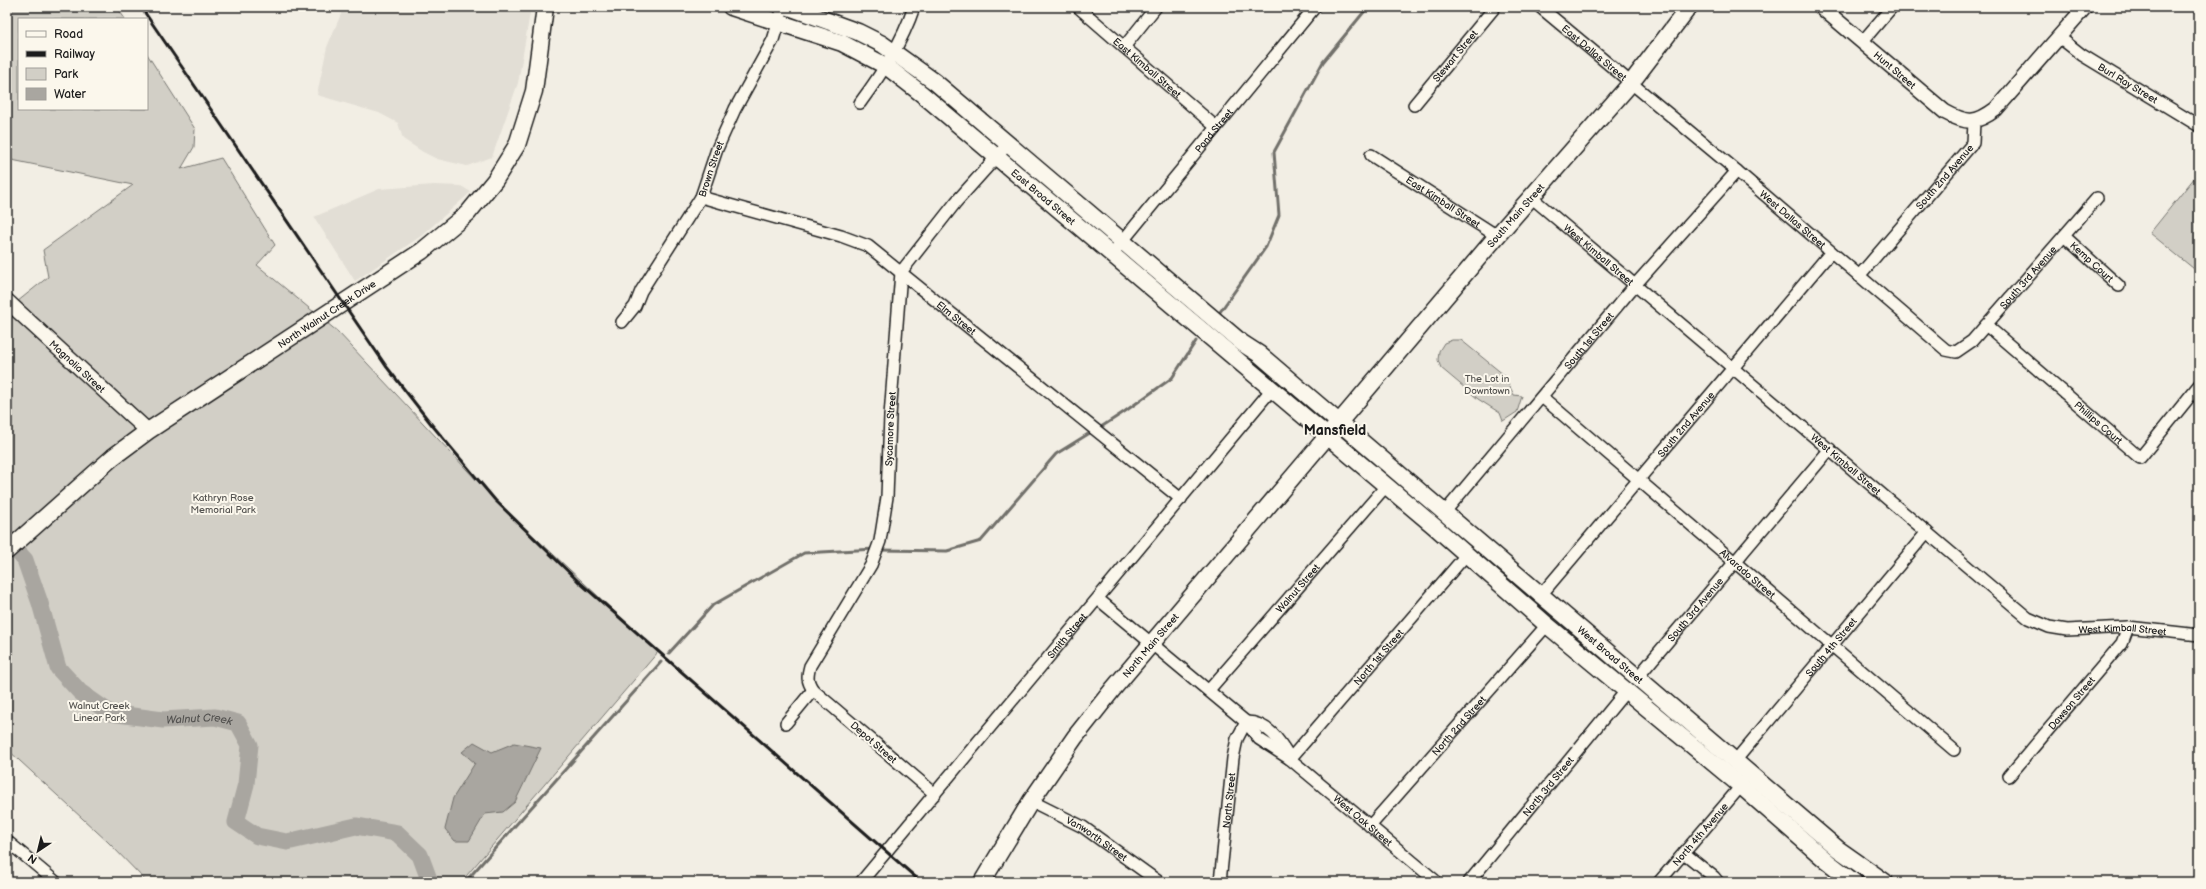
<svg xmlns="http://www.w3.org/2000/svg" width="2206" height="889" viewBox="0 0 2206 889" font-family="'Balsamiq Sans',sans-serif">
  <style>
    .built { fill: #e2ded5 }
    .green { fill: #d2cfc6; stroke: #777671 }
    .water { fill: #a9a6a0; stroke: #716f6b }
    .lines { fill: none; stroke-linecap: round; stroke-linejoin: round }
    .stream { stroke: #716f6b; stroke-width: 3 }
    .river { stroke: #a9a6a0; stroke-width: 17 }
    .minor-casing { stroke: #1c1c1c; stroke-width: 14 }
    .tertiary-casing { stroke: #1c1c1c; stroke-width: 17 }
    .secondary-casing { stroke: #1c1c1c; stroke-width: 19 }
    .minor { stroke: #fbf7ec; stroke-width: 11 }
    .tertiary { stroke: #fbf7ec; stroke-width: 14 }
    .secondary { stroke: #fbf7ec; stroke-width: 16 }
    .rail { stroke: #1c1c1c; stroke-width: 3 }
    .labels { text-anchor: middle; stroke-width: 4; stroke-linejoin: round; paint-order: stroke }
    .street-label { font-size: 10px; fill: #1c1c1c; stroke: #fbf7ec }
    .park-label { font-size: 10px; fill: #53524f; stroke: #fbf7ec }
    .water-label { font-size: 11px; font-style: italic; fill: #545351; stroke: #fbf7ec }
    .district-label { font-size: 14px; font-weight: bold; fill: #1c1c1c; stroke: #fbf7ec }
  </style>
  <rect width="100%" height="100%" fill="#f2eee4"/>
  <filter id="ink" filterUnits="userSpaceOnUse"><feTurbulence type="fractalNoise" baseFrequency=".025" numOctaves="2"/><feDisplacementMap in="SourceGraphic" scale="8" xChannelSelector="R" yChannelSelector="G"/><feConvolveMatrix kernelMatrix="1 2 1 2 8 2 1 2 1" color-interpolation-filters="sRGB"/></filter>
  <g filter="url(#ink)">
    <path class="built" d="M344 7H531L518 83 492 157 467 166 437 159 423 152 403 139 398 123 379 113 317 95 327 47Z
      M434 185 461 186 471 192 421 236 355 281 314 217 379 189Z"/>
    <path class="green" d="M7 7H117L125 19H19V109H147V54L195 129 194 147 181 169 221 158 275 245 257 265 338 332 495 500 658 652 461 882H147L108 842 7 749V310L48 277 43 250 133 185 7 159Z
      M2199 172V273L2150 233Z
      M1452 340H1461L1504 375 1514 395 1522 396 1517 412 1503 421 1500 413 1478 399 1441 368 1438 360 1439 351 1444 343Z"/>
    <path class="water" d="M474 742 492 752 514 743 541 748 515 802 503 812 485 814 469 841H455L445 829 453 798 475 763 462 752Z"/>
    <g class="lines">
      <path class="stream" d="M1220 312 1266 247 1279 215 1274 152 1323 62 1368 7
        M1098 429 1124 412 1172 378 1196 341
        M880 550 947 551 981 541 1056 454 1093 431
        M669 653 713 605 804 553 875 549
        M465 882 661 662"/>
      <path class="river" id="s1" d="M7 540 25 560 40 603 58 668 80 692 110 713 163 720 215 717 238 723 250 745 246 784 236 822 257 836 287 842 356 826 397 833 420 855 430 882"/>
      <defs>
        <g id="minor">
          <path id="s2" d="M1078 7 1216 127"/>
          <path id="s3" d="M1540 7 1731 166 1946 350 1956 352 1972 341 2097 198"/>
          <path id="s4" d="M2059 37 2082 55 2199 126"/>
          <path d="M1862 42 1892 7"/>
          <path d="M1124 47 1156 7"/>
          <path d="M860 103C882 73 902 43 914 7"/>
          <path id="s5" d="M1414 105 1495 7"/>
          <path id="s6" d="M1371 155 1497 236"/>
          <path id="s7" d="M701 197 841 236 868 246 1181 499"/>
          <path id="s8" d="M1531 197 2028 618 2049 627 2067 630 2128 627 2199 635"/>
          <path id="s9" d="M2064 236 2119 286"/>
          <path id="s10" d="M1112 254 1315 7"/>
          <path id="s11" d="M1859 276 1973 143 1974 122"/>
          <path id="s12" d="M622 322 635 306 641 291 701 197 717 149 735 109 773 40 783 7"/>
          <path id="s13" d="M1986 325 2140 458 2199 385"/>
          <path id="s14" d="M1542 397 1954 750"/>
          <path id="s15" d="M1444 513 1635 285 1737 171"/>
          <path id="s16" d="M1541 595 1831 252"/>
          <path id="s17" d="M1098 599 1246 722 1259 739 1290 759 1437 882"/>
          <path id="s18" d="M1637 678 1830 449"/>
          <path id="s19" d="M1209 690 1386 486"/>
          <path d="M1246 722C1268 722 1280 741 1290 758"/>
          <path d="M786 723 813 690"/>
          <path id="s20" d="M1290 759 1466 555"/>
          <path id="s21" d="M1735 761 1927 532"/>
          <path id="s22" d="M2009 776 2122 643 2128 627"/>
          <path id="s23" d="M935 794 813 690C807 681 807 677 810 666L871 565 880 541 887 497 890 416 901 272 956 202 1008 144"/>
          <path id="s24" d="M1031 801 1083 827 1159 882"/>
          <path id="s25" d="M1370 826 1547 625"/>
          <path d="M7 841 56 882"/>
          <path d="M1684 853 1714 877 1718 882"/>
          <path id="s26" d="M861 882 1272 389"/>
          <path id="s27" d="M1220 882 1233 758 1237 739 1246 722"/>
          <path id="s28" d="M1469 882 1626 691"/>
          <path id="s29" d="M1659 882 1741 786"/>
        </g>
        <g id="tertiary">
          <path id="s30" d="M1821 7 1945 112C1967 124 1976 124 1996 109L2085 7"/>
          <path id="s31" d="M7 301 148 431"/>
        </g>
        <g id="secondary">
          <path id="s32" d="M731 7 842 43 886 66 922 94 1434 526 1547 625 1741 786 1828 862 1854 882"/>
          <path id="s33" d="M789 7 858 32 882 44 935 82 1242 343 1259 354 1838 849 1885 882"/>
          <path id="s34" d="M7 551 113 457 148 431 422 251 468 213 495 180 517 145 534 91 545 7"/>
          <path id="s35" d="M982 882 1031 801 1075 737 1113 689 1497 236 1631 83 1689 7"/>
        </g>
      </defs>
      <use href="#minor" class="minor-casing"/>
      <use href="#tertiary" class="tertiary-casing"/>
      <use href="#secondary" class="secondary-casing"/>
      <use href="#minor" class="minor"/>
      <use href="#tertiary" class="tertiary"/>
      <use href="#secondary" class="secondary"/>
      <path class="rail" d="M141 7 386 366 432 425 495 500 578 581 921 882"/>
    </g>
  </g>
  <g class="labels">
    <g class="street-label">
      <text dy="4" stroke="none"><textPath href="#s3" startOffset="71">East Dallas Street</textPath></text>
      <text dy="4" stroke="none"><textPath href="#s5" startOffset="64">Stewart Street</textPath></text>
      <text dy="4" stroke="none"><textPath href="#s2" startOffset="92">East Kimball Street</textPath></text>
      <text dy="4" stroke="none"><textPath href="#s30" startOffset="97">Hunt Street</textPath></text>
      <text dy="4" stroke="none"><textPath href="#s4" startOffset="83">Burl Ray Street</textPath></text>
      <text dy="4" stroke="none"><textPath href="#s10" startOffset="160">Pond Street</textPath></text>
      <text dy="4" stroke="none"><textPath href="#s12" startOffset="178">Brown Street</textPath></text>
      <text dy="4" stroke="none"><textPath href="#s11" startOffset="131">South 2nd Avenue</textPath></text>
      <text dy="4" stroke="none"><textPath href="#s32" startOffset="371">East Broad Street</textPath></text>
      <text dy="4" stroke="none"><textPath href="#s6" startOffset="86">East Kimball Street</textPath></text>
      <text dy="4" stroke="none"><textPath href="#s35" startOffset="855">South Main Street</textPath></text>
      <text dy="4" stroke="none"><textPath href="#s3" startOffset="330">West Dallas Street</textPath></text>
      <text dy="4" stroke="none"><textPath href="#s8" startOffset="89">West Kimball Street</textPath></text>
      <text dy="4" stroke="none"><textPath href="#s9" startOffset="38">Kemp Court</textPath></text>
      <text dy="4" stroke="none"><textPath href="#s3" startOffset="646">South 3rd Avenue</textPath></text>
      <text dy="4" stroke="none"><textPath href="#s34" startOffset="399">North Walnut Creek Drive</textPath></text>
      <text dy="4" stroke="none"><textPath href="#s7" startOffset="288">Elm Street</textPath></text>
      <text dy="4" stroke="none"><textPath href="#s15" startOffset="225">South 1st Street</textPath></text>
      <text dy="4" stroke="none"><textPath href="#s31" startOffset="96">Magnolia Street</textPath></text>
      <text dy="4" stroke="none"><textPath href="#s13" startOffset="149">Phillips Court</textPath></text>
      <text dy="4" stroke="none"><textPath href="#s16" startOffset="224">South 2nd Avenue</textPath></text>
      <text dy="4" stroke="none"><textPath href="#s23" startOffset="442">Sycamore Street</textPath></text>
      <text dy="4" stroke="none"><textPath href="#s8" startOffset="413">West Kimball Street</textPath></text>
      <text dy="4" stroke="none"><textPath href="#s14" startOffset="271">Alvarado Street</textPath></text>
      <text dy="4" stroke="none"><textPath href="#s19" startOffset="135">Walnut Street</textPath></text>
      <text dy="4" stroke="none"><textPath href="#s18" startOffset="90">South 3rd Avenue</textPath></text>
      <text dy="4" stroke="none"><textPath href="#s8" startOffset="748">West Kimball Street</textPath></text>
      <text dy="4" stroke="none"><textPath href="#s26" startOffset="321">Smith Street</textPath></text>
      <text dy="4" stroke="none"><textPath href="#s35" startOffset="291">North Main Street</textPath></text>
      <text dy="4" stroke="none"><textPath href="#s21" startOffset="149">South 4th Street</textPath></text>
      <text dy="4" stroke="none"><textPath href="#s33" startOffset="1051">West Broad Street</textPath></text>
      <text dy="4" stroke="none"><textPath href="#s20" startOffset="135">North 1st Street</textPath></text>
      <text dy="4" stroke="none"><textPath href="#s22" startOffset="96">Dawson Street</textPath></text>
      <text dy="4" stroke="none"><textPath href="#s25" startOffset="134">North 2nd Street</textPath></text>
      <text transform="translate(874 742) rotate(41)" y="4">Depot Street</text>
      <text dy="4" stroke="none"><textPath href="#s28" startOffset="124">North 3rd Street</textPath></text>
      <text dy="4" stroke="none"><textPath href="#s27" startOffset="82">North Street</textPath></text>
      <text dy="4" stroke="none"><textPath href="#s17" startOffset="346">West Oak Street</textPath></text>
      <text dy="4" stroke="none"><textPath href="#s29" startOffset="63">North 4th Avenue</textPath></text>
      <text dy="4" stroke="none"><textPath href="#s24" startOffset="76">Vanworth Street</textPath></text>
    </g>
    <g class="park-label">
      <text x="1487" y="382">The Lot in<tspan x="1487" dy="12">Downtown</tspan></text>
      <text x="223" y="501">Kathryn Rose<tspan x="223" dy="12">Memorial Park</tspan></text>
      <text x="99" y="709">Walnut Creek<tspan x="99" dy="12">Linear Park</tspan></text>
    </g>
    <g class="water-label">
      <text dy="4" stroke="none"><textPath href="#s1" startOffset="299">Walnut Creek</textPath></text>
    </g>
    <g class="district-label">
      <text x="1335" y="435">Mansfield</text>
    </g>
  </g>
  <rect width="2206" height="889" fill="none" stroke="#fbf7ec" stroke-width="24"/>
  <rect x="12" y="12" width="2182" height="865" fill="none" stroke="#1c1c1c" stroke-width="1.5" filter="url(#ink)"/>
  <rect x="18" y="18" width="130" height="92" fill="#fbf7ec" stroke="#a29f99"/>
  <rect x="26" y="31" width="20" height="6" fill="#fbf7ec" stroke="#a29f99"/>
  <text x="54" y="38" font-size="12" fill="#1c1c1c">Road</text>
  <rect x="26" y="51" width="20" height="6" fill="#1c1c1c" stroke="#a29f99"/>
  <text x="54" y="58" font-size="12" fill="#1c1c1c">Railway</text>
  <rect x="26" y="68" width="20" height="12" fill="#d2cfc6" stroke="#a29f99"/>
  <text x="54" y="78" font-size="12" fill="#1c1c1c">Park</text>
  <rect x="26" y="88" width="20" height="12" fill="#a9a6a0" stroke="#a29f99"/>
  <text x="54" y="98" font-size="12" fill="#1c1c1c">Water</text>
  <g transform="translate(38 851) rotate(215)" stroke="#fbf7ec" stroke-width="3" paint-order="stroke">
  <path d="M0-3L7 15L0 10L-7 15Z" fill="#1c1c1c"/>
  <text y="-6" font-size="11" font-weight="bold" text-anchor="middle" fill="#1c1c1c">N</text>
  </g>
</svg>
